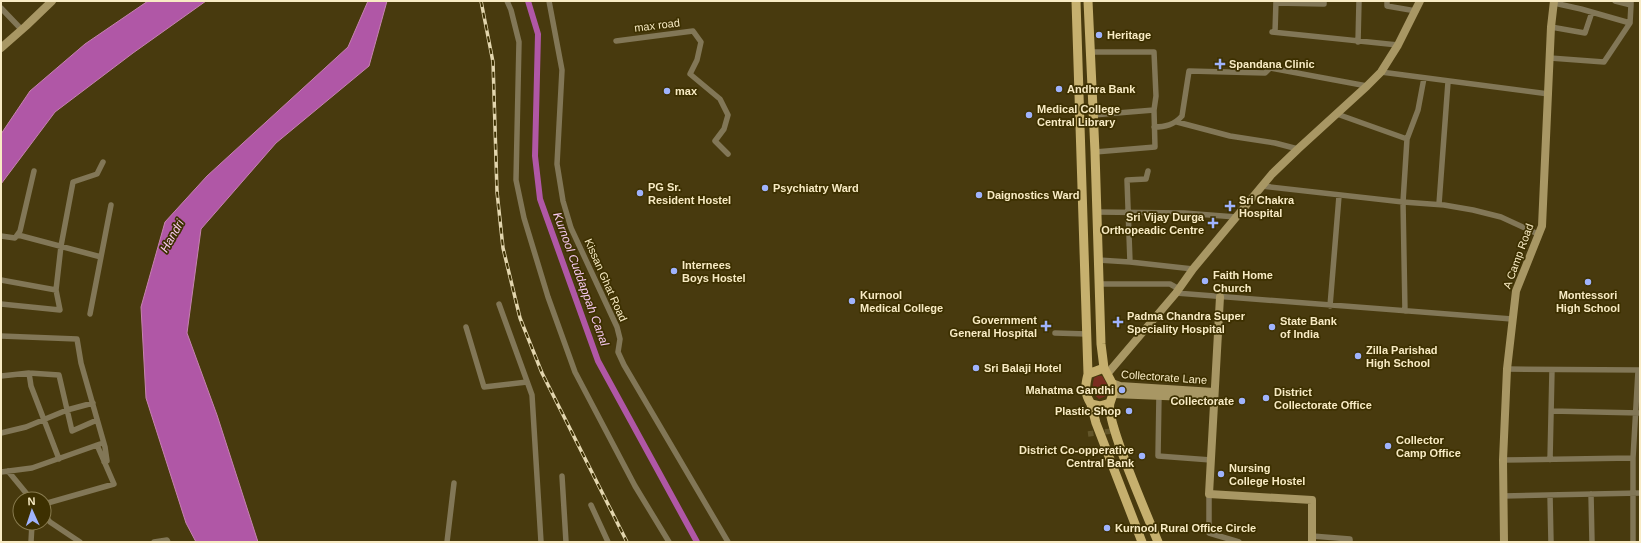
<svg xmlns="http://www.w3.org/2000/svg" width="1641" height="543" viewBox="0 0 1641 543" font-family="Arial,sans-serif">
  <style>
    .green { fill: #7a2d20 }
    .water { fill: #b057a6; stroke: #c683af }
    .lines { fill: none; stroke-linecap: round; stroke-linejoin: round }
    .canal { stroke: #b057a6; stroke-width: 6 }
    .street-tunnel { stroke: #625529; stroke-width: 5.5; stroke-dasharray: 5.5 3; stroke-linecap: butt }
    .street { stroke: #827757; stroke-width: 5.5 }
    .secondary { stroke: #a89764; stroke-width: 8 }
    .primary { stroke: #c6b06e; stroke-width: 9 }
    .rail-casing { stroke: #e3d6ae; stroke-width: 3.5 }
    .rail { stroke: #3d3001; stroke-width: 2; stroke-dasharray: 6; stroke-linecap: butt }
    .poi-dot { fill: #9fb3fd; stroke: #3d3001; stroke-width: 1.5 }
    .labels { text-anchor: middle; stroke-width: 3.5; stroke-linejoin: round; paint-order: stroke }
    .street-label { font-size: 11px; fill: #f8ebc4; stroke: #3d3001 }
    .poi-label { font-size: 11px; font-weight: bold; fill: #f8ebc4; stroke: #3d3001; text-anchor: start }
    .water-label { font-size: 12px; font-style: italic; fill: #f8caf1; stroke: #3d3001 }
  </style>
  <rect width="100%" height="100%" fill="#483a0e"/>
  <path class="green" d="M1098 376H1102L1108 386 1106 396 1099 399C1091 393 1092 387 1094 378Z"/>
  <path class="water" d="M148 1H206L133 53 55 112 1 184V134L30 91 85 44Z
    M368 1H387L369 66 276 143 201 229 187 333 217 415 258 542H196L186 523 146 398 141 307 165 222 207 176 348 47Z"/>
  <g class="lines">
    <path class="canal" d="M528 1 538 34 535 156 540 199 598 361 697 542"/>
    <path class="street-tunnel" d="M1088 434 1120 430"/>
    <path class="street" d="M507 1 511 10 519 42 516 180 524 218 548 297 575 372 635 486 669 542
      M549 1 562 70 557 164 563 201 571 228 617 327 620 339 618 352 624 365 728 542
      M1387 1V6L1416 11
      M1615 1 1631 5V1
      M1276 3 1324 4V1
      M1554 3 1581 9 1630 23 1631 5
      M1 8 22 30
      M1551 27 1585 33 1592 12
      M1272 32 1398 45
      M1275 32 1276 1
      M616 41 693 31 701 42 697 60 690 74 720 99 728 115 724 129 715 141 728 154
      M1358 42 1359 1
      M1090 52H1154L1156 96 1154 110 1093 115
      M1550 58 1604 62 1630 23
      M1381 72 1549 94
      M1337 114 1407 139 1403 202 1405 311
      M1177 122 1230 136 1275 143 1298 149
      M1154 127C1165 127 1174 125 1182 116L1189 71 1265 73 1270 68 1367 86
      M1407 139 1418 110 1424 78
      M1095 152 1155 147 1154 110
      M1148 171 1146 179 1127 180 1130 262 1193 269
      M1262 186 1403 202 1444 205 1473 210 1501 217 1538 234
      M1439 204 1448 82
      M1096 212 1184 213 1236 217
      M18 235 101 257 111 205
      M1 236 15 238 20 231 34 171
      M1098 260 1130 262
      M1 280 56 290 61 246 73 182 97 174 103 162
      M1098 284H1170L1179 289
      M1176 293 1512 319
      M1 304 60 310 56 290
      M499 304 532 395 541 542
      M1330 306 1339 196
      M90 314 101 257
      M466 327 484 387 527 382
      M1055 333 1087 334
      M1 336 77 339 81 363 105 447 107 461 104 462
      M1507 369 1640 370
      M29 373 59 375 72 431 97 420
      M1 376 29 373 31 386 59 459
      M1159 395 1158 456 1211 460
      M1551 411 1640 413
      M1 433 26 427 67 410 93 403
      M1503 460 1633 458
      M1550 460 1552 370
      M8 471 31 499
      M1 472 32 468 100 444
      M562 476 566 542
      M1209 494V533L1239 542
      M1591 494 1592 542
      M1550 495 1551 542
      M1503 496 1640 493
      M44 504 114 484 97 445
      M591 505 608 542
      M44 515 50 522 80 542
      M1312 536 1350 539V542
      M31 542 32 524 39 523
      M154 542 167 540 168 542
      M447 542 454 483
      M1633 542V458L1638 371"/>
    <path class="secondary" d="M1 48 26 26 52 1
      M1220 297 1209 494 1312 500V542
      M1108 373 1176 293 1193 269 1272 174 1298 149 1367 86 1381 72 1398 45 1420 1
      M1112 383 1120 386 1214 392
      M1113 394 1213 398
      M1504 542 1503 460 1507 369 1516 291 1542 226 1551 27 1554 1"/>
    <path class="primary" d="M1076 1 1088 374
      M1088 1 1095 152 1101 344 1104 368 1112 383 1113 394 1110 403 1100 406 1091 404C1084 393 1085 386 1088 374L1104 368
      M1110 403C1105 421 1149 519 1158 542
      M1091 404 1096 423 1142 542"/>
    <defs>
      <path id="rail" d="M481 1 493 62 497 192 503 248 520 318 542 373 627 542"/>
    </defs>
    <use href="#rail" class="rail-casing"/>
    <use href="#rail" class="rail"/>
  </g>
  <g class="poi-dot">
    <circle cx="1099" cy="35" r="4"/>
    <path d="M1218 58h4v4h4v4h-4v4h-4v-4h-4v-4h4z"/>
    <circle cx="1059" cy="89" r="4"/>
    <circle cx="667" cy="91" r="4"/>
    <circle cx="1029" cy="115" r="4"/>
    <circle cx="765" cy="188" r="4"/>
    <circle cx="640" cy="193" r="4"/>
    <circle cx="979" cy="195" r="4"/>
    <path d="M1228 200h4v4h4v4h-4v4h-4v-4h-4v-4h4z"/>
    <path d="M1211 217h4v4h4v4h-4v4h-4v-4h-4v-4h4z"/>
    <circle cx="674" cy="271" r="4"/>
    <circle cx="1205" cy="281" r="4"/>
    <circle cx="1588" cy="282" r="4"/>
    <circle cx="852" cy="301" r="4"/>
    <path d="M1116 316h4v4h4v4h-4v4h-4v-4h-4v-4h4z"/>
    <path d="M1044 320h4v4h4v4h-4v4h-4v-4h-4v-4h4z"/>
    <circle cx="1272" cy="327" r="4"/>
    <circle cx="1358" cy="356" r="4"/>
    <circle cx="976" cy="368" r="4"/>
    <circle cx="1122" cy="390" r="4"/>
    <circle cx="1266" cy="398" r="4"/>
    <circle cx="1242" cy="401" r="4"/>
    <circle cx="1129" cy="411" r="4"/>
    <circle cx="1388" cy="446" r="4"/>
    <circle cx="1142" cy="456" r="4"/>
    <circle cx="1221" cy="474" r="4"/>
    <circle cx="1107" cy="528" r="4"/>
  </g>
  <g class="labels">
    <g class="street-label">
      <text transform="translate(657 25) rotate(-7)" y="4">max road</text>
      <text transform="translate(1518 256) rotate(-70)" y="4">A Camp Road</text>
      <text transform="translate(606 280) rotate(66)" y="4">Kissan Ghat Road</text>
      <text transform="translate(1164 377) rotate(4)" y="4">Collectorate Lane</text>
    </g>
    <g class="poi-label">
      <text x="1107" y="39">Heritage</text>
      <text x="1229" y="68">Spandana Clinic</text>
      <text x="1067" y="93">Andhra Bank</text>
      <text x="675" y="95">max</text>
      <text x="1037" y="113">Medical College<tspan x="1037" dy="13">Central Library</tspan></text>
      <text x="648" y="191">PG Sr.<tspan x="648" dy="13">Resident Hostel</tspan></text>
      <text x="773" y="192">Psychiatry Ward</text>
      <text x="987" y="199">Daignostics Ward</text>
      <text x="1239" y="204">Sri Chakra<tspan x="1239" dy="13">Hospital</tspan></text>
      <text x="1204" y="221" text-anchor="end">Sri Vijay Durga<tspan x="1204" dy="13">Orthopeadic Centre</tspan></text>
      <text x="682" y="269">Internees<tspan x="682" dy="13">Boys Hostel</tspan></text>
      <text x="1213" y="279">Faith Home<tspan x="1213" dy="13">Church</tspan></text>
      <text x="860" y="299">Kurnool<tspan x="860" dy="13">Medical College</tspan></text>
      <text x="1588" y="299" text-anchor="middle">Montessori<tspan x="1588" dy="13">High School</tspan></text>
      <text x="1127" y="320">Padma Chandra Super<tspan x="1127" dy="13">Speciality Hospital</tspan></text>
      <text x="1037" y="324" text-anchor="end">Government<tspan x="1037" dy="13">General Hospital</tspan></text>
      <text x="1280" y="325">State Bank<tspan x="1280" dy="13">of India</tspan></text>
      <text x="1366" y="354">Zilla Parishad<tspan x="1366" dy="13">High School</tspan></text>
      <text x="984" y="372">Sri Balaji Hotel</text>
      <text x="1114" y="394" text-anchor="end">Mahatma Gandhi</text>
      <text x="1274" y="396">District<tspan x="1274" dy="13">Collectorate Office</tspan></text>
      <text x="1234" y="405" text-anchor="end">Collectorate</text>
      <text x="1121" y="415" text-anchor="end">Plastic Shop</text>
      <text x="1396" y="444">Collector<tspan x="1396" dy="13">Camp Office</tspan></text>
      <text x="1134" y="454" text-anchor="end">District Co-opperative<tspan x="1134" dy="13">Central Bank</tspan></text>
      <text x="1229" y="472">Nursing<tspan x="1229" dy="13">College Hostel</tspan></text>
      <text x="1115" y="532">Kurnool Rural Office Circle</text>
    </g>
    <g class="water-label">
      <text transform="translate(172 236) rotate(-60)" y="4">Handri</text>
      <text transform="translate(581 279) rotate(70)" y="4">Kurnool Cuddappah Canal</text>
    </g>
  </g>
  <rect width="1641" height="543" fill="none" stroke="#f8ebc4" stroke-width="4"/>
  <g transform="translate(32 511) rotate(357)"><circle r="19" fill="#3d3001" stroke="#887b4f"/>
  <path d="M0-3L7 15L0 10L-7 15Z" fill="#9fb3fd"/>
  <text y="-6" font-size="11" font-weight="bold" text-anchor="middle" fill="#f8ebc4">N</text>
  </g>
</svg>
